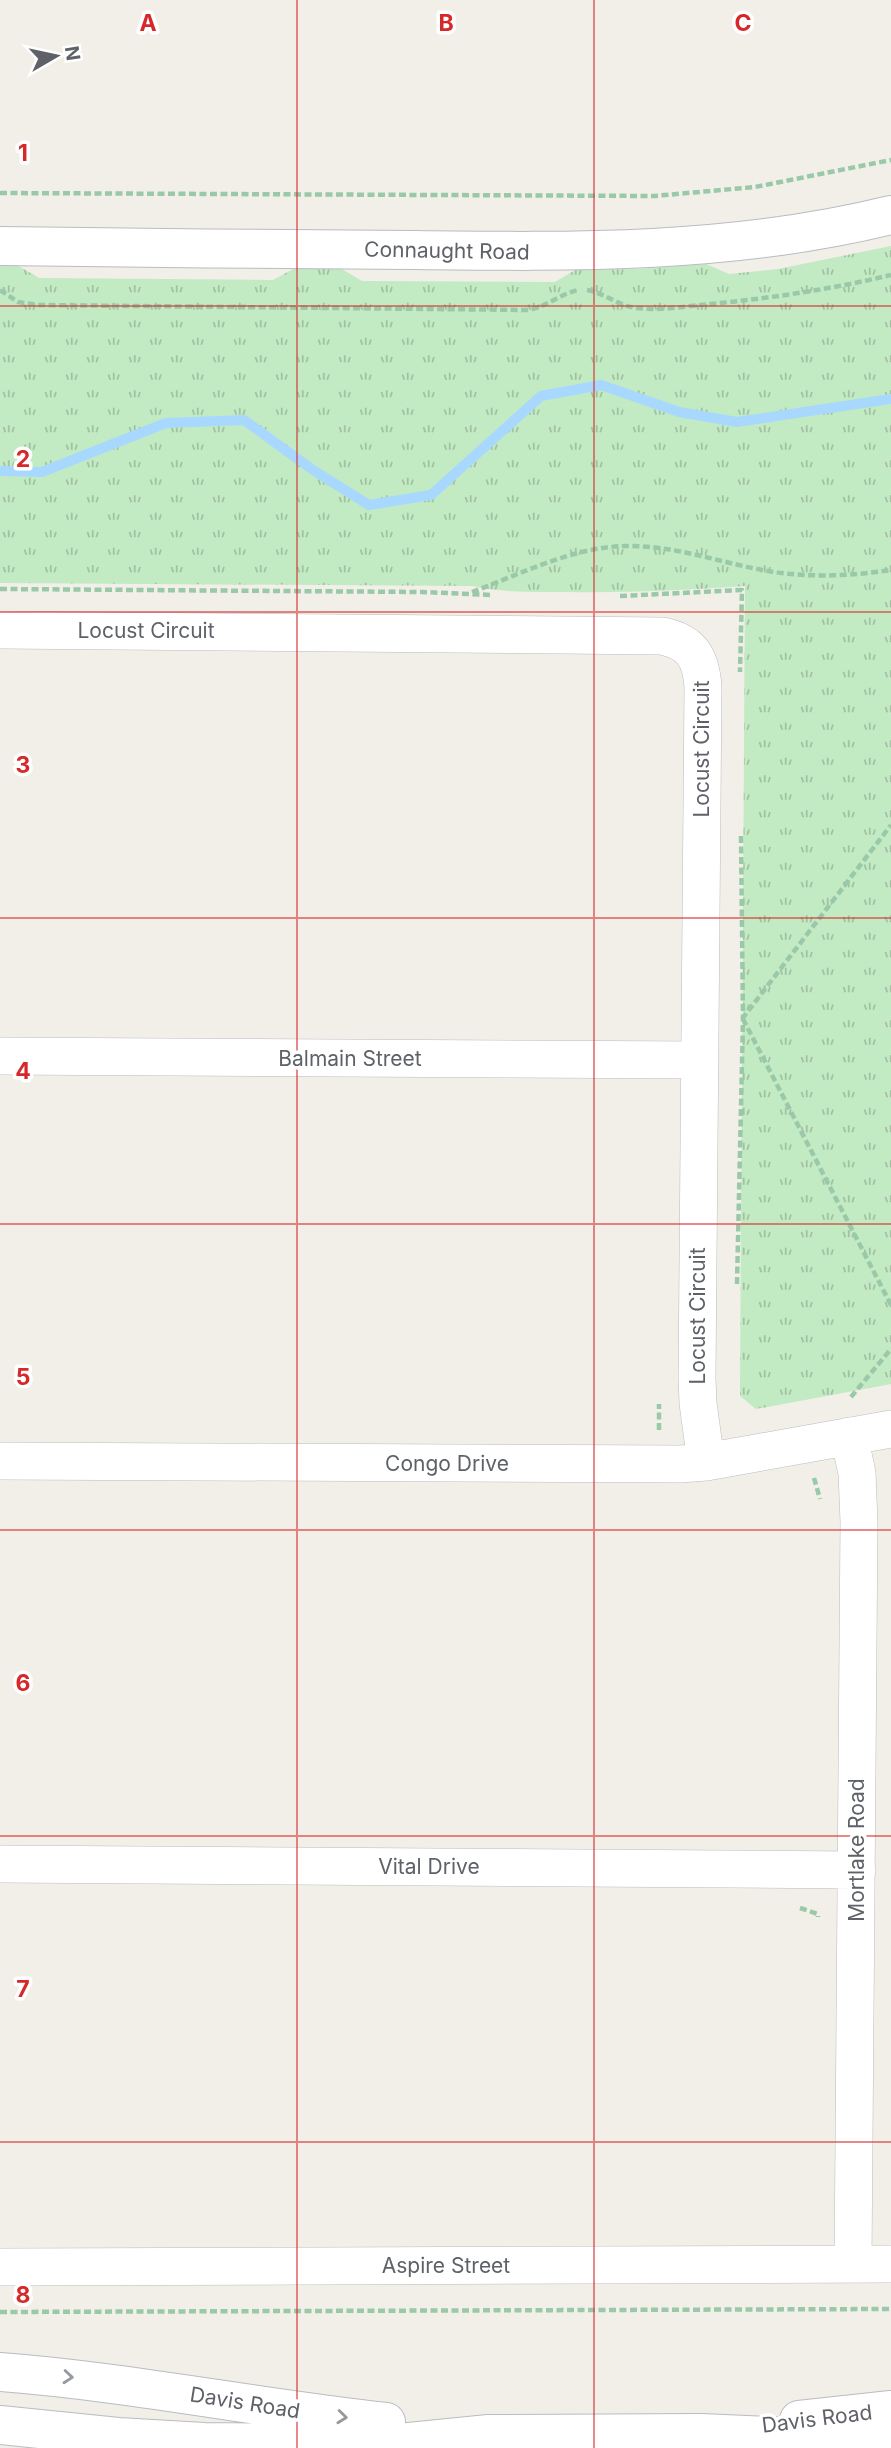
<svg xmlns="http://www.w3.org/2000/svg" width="891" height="2448" viewBox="0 0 891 2448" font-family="Inter,sans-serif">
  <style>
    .park { fill: url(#park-tufts) }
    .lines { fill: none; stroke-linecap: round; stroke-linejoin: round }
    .stream { stroke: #a9d8ff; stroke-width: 10 }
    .minor-casing { stroke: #b9bcc1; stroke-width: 38 }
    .tertiary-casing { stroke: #b9bcc1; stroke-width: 40 }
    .path { stroke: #99c9a8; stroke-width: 4.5; stroke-dasharray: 7 3.5; stroke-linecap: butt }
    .minor { stroke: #fff; stroke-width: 37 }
    .tertiary { stroke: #fff; stroke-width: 38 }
    .oneway { stroke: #96999d }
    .grid { fill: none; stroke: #d62828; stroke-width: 2; stroke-opacity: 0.55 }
    .labels { text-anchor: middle; stroke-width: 7; stroke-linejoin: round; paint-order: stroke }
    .street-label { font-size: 21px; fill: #5e6268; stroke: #fff }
    .grid-label { font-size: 23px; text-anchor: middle; font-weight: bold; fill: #d62828; stroke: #fff; stroke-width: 7; stroke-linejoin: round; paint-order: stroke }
  </style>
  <defs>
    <pattern id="park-tufts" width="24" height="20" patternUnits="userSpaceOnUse" patternTransform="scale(1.75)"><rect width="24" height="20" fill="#c2eac3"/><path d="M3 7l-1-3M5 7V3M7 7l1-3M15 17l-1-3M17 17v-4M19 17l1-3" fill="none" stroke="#a1c1a2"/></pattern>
  </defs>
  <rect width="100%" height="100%" fill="#f1efe7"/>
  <path class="park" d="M891 246V1384L756 1409 740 1396 745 586C686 590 627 593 568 592 535 592 504 593 472 586L0 583V265H17L39 278 273 280 295 268H340L362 281 555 282 575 270 637 269 706 264 729 274 778 269Z"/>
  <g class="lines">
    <path class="stream" d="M0 471 42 472 166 423 244 420 313 470 369 505 431 495 541 396 601 385 679 412 737 422 891 399"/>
    <defs>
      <path id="minor" d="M0 630 662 636C692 642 701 658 703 687L697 1378 698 1403 706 1462
        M0 1056 700 1060
        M849 1436 857 1473 859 1522 853 2264
        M0 1461 680 1464 706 1462 891 1429
        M0 1864 857 1870
        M0 2267 891 2264"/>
      <path id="tertiary" d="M0 246C138 248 275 249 413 250 574 252 733 254 891 215
        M0 2372C130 2382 257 2408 386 2422
        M799 2420 891 2410
        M0 2425 118 2437 204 2442 389 2444 489 2434 701 2433 891 2441"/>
    </defs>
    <use href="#minor" class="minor-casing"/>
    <use href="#tertiary" class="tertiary-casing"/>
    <path class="path" d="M0 193 654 196 755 187 891 160
      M0 290 18 302 39 305 529 310C548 306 560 294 578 290
      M587 290C605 293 618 306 637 308 661 311 687 306 711 304 772 298 832 289 891 275
      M0 589 422 592 492 595
      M472 592C521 574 572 547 626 546 674 545 721 563 768 571 808 578 851 576 891 570
      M620 596 742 590 740 672
      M742 1019 891 825
      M743 1019 891 1305
      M737 1284 743 1019 741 835
      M851 1397 891 1349
      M659 1430V1404
      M814 1478 820 1499
      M800 1908 818 1914V1917
      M0 2312 891 2309"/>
    <use href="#minor" class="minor"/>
    <use href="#tertiary" class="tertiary"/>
  </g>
  <defs><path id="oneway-chevron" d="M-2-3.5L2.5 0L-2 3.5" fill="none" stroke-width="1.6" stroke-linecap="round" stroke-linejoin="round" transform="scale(1.75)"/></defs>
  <g class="oneway">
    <use href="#oneway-chevron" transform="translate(68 2377) rotate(5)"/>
    <use href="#oneway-chevron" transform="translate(342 2417) rotate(6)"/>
  </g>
  <path class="grid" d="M297 0V2448M594 0V2448M0 306H891M0 612H891M0 918H891M0 1224H891M0 1530H891M0 1836H891M0 2142H891"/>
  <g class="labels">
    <g class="street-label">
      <text transform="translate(447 251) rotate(1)" y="7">Connaught Road</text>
      <text x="146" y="638">Locust Circuit</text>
      <text transform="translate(702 749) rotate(-90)" y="7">Locust Circuit</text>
      <text x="350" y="1066">Balmain Street</text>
      <text transform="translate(698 1316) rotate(-90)" y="7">Locust Circuit</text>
      <text x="447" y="1471">Congo Drive</text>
      <text transform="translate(857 1850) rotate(-90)" y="7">Mortlake Road</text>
      <text x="429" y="1874">Vital Drive</text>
      <text x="446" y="2273">Aspire Street</text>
      <text transform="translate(245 2403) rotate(9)" y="7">Davis Road</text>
      <text transform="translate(817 2419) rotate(-7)" y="7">Davis Road</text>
    </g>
  </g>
  <g class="grid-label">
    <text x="148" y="31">A</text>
    <text x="446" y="31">B</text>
    <text x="743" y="31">C</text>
    <text x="23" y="161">1</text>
    <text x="23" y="467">2</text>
    <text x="23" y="773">3</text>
    <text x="23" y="1079">4</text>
    <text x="23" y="1385">5</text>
    <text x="23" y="1691">6</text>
    <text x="23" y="1997">7</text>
    <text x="23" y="2303">8</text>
  </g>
  <g transform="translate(56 56) rotate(81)" stroke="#ffffff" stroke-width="5" paint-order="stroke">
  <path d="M0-5L12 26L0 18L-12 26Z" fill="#5e6268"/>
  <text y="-10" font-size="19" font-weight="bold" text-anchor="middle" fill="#5e6268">N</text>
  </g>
</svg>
